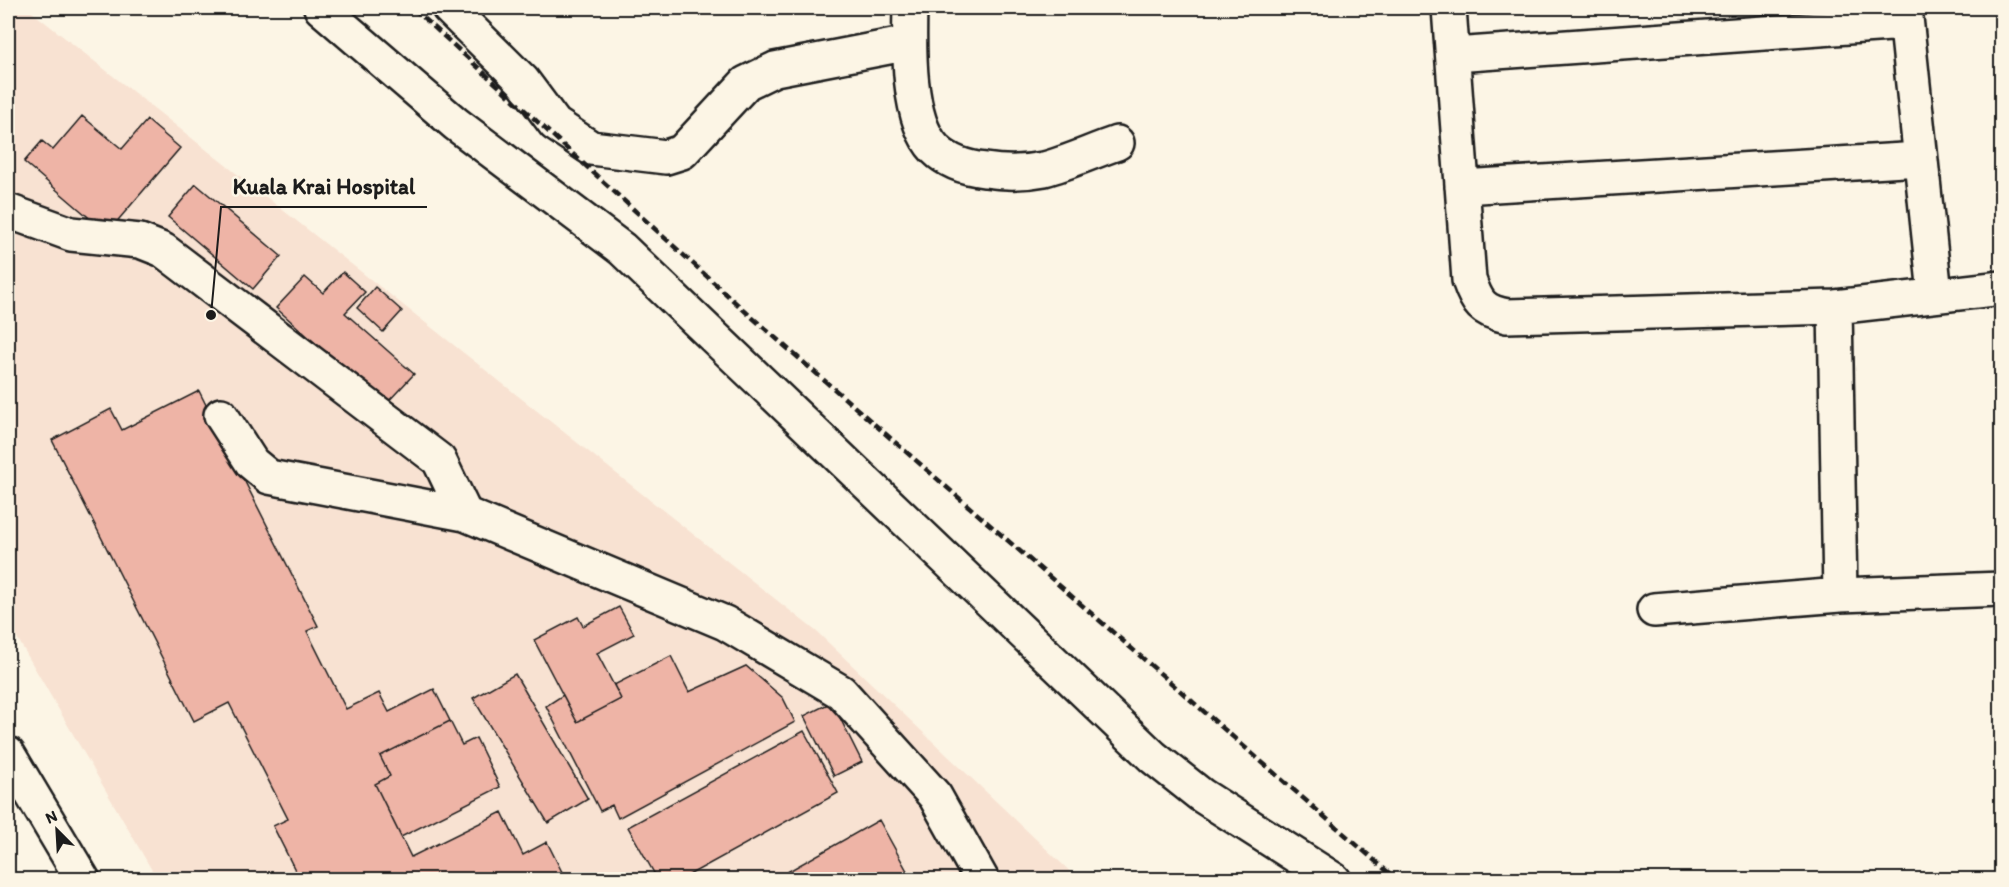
<svg xmlns="http://www.w3.org/2000/svg" width="2009" height="887" viewBox="0 0 2009 887" font-family="Itim,sans-serif">
  <style>
    .built { fill: #f8e2d2 }
    .building { fill: #eeb4a6; stroke: #1c1c1c; stroke-width: 1.5 }
    .lines { fill: none; stroke-linecap: round; stroke-linejoin: round }
    .minor-casing { stroke: #1c1c1c; stroke-width: 38 }
    .major-casing { stroke: #1c1c1c; stroke-width: 38 }
    .minor { stroke: #fcf5e5; stroke-width: 33 }
    .major { stroke: #fcf5e5; stroke-width: 33 }
    .rail { stroke: #1c1c1c; stroke-width: 4.5; stroke-dasharray: 9 4.5; stroke-linecap: butt }
    .leader { fill: none; stroke: #1c1c1c; stroke-width: 2 }
    .callout-dot { fill: #1c1c1c; stroke: #fcf5e5; stroke-width: 2 }
    .callout-label { font-size: 22px; text-anchor: middle; font-weight: bold; fill: #1c1c1c; stroke: #fcf5e5; stroke-width: 5; stroke-linejoin: round; paint-order: stroke }
  </style>
  <rect width="100%" height="100%" fill="#fcf5e5"/>
  <filter id="ink" filterUnits="userSpaceOnUse"><feTurbulence type="fractalNoise" baseFrequency=".0167" numOctaves="2"/><feDisplacementMap in="SourceGraphic" scale="12" xChannelSelector="R" yChannelSelector="G"/><feConvolveMatrix kernelMatrix="1 2 1 2 8 2 1 2 1" color-interpolation-filters="sRGB"/></filter>
  <g filter="url(#ink)">
    <path class="built" d="M8 8H27L817 632 1078 879H160L153 872 8 622Z"/>
    <path class="building" d="M82 116 122 149 147 120 180 148 107 233 24 162 42 141 53 150Z
      M196 184 281 256 253 289 168 217Z
      M343 272 365 292 345 313 414 374 385 405 276 308 305 277 323 293Z
      M375 287 402 311 383 332 357 308Z
      M199 391 318 626 307 631 346 709 379 693 389 712 434 689 450 721 380 756 390 776 375 784 411 857 502 812 523 855 547 842 566 880H300L273 826 288 819 229 703 194 721 52 440 111 409 122 430Z
      M619 607 634 634 597 653 621 699 577 722 534 640 578 617 583 626Z
      M671 656 689 692 746 666 783 698 795 722 618 818 612 805 600 811 546 706 563 695 577 722 621 699 614 685Z
      M515 674 588 799 548 823 473 698Z
      M832 702 862 762 834 776 804 716Z
      M450 721 462 745 476 738 500 787 401 837 375 784 390 776 380 756Z
      M804 731 838 793 680 880H658L628 827Z
      M879 820 912 880H773Z"/>
    <g class="lines">
      <defs>
        <path id="minor" d="M321 8 456 124 622 249 1153 757 1201 795 1334 880
          M449 8 523 81 555 124 591 148 666 157 682 152 746 83 775 69 909 43
          M910 8C909 46 907 120 935 149 948 162 967 168 985 170 1004 173 1024 173 1044 169 1068 163 1093 151 1117 143
          M1449 8 1469 280C1477 303 1482 311 1507 316L1835 307 2002 288
          M1905 8 1935 294
          M1454 55 1905 23
          M1462 187 1920 159
          M8 211 71 234 140 241 163 250 439 460 465 514 725 623 841 692 935 796 982 880
          M1835 307 1840 595
          M221 415 252 463 269 477 465 514
          M1654 610 1840 595 2002 589"/>
        <path id="major" d="M8 754 83 880"/>
      </defs>
      <use href="#minor" class="minor-casing"/>
      <use href="#major" class="major-casing"/>
      <use href="#minor" class="minor"/>
      <use href="#major" class="major"/>
      <path class="rail" d="M413 8 747 313 1397 880"/>
    </g>
  </g>
  <path class="leader" d="M211 315L221 207H427"/>
  <circle class="callout-dot" cx="211" cy="315" r="6"/>
  <g class="callout-label">
    <text x="324" y="194">Kuala Krai Hospital</text>
  </g>
  <rect width="2009" height="887" fill="none" stroke="#fcf5e5" stroke-width="30"/>
  <rect x="15" y="15" width="1979" height="857" fill="none" stroke="#1c1c1c" stroke-width="2" filter="url(#ink)"/>
  <g transform="translate(57 830) rotate(336)" stroke="#fcf5e5" stroke-width="4.5" paint-order="stroke">
  <path d="M0-4.5L10 22L0 15L-10 22Z" fill="#1c1c1c"/>
  <text y="-9" font-size="16" font-weight="bold" text-anchor="middle" fill="#1c1c1c">N</text>
  </g>
</svg>
